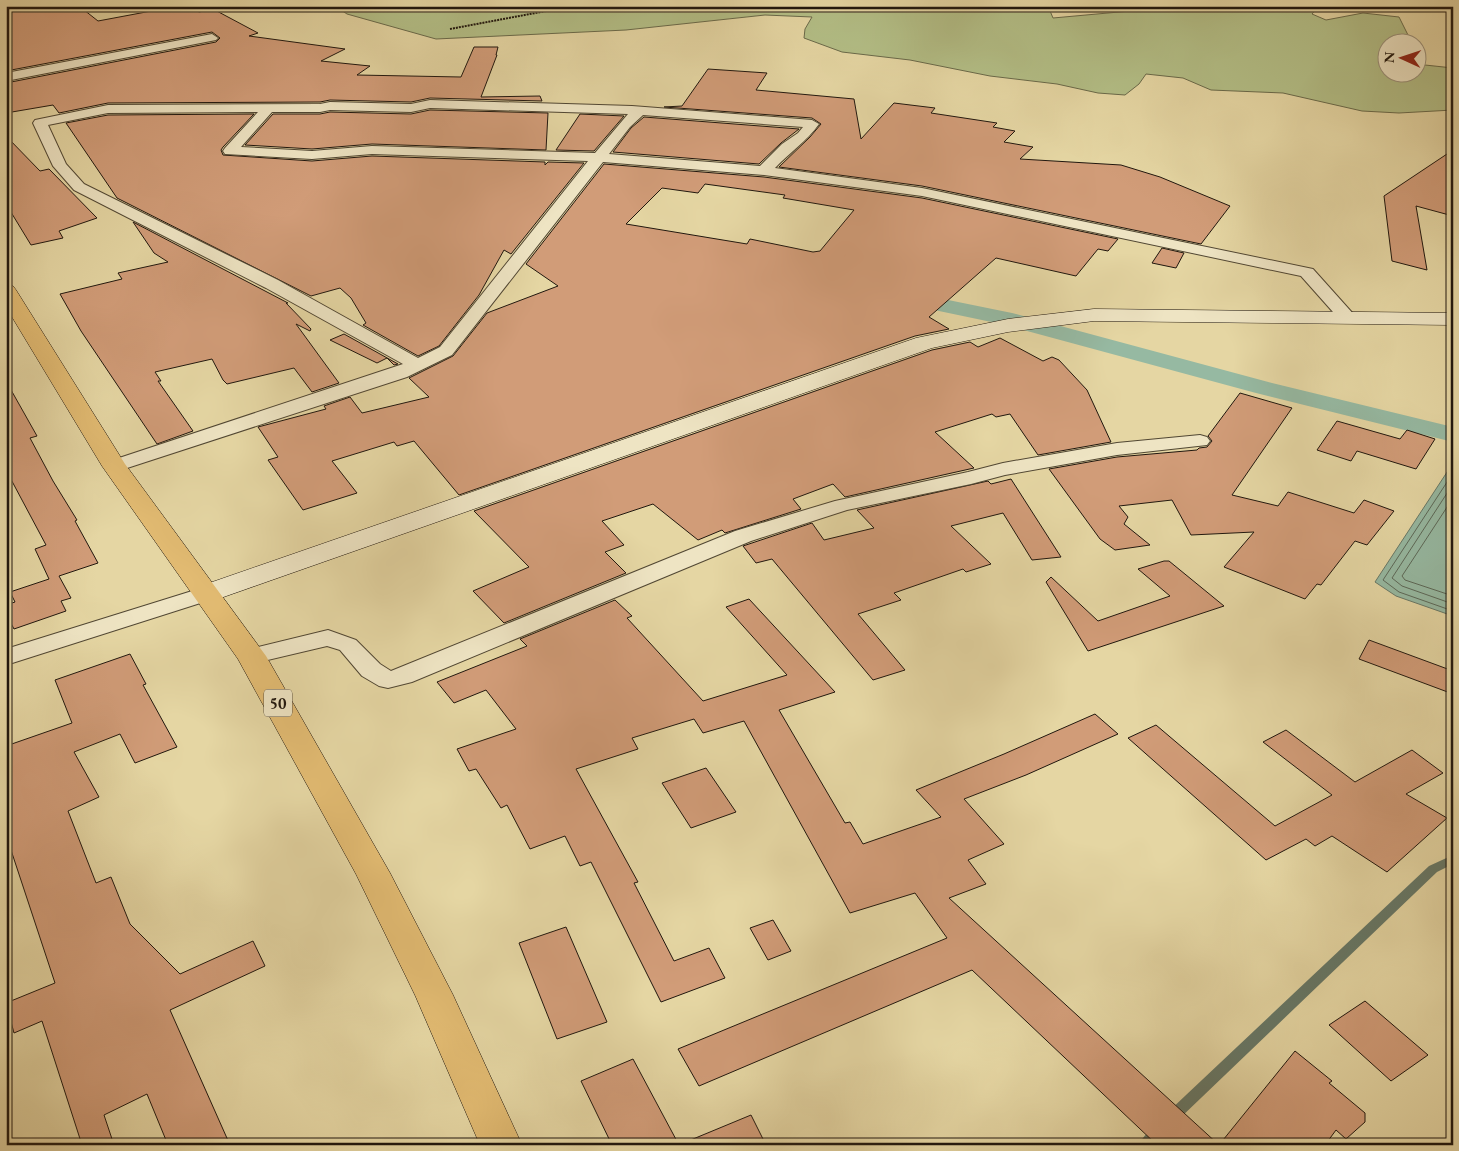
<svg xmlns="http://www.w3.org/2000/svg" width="1459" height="1151" viewBox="0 0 1459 1151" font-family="'EB Garamond',serif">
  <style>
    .green { fill: #b3be86; stroke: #6a6a4a }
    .water { fill: #96b9a2; stroke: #677867 }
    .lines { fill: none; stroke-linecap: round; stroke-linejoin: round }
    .shore { stroke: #5b6858; stroke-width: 1 }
    .stream { fill: #677867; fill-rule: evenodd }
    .canal { fill: #96b9a2; fill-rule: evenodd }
    .building { fill: #d19c78; stroke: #20170e; fill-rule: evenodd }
    .minor-casing { stroke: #514733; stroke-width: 2 }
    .secondary-casing { stroke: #20170e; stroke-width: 1 }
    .primary-casing { stroke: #20170e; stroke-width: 1 }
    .path { stroke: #20170e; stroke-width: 2; stroke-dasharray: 2 1; stroke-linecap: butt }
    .minor { fill: #eee4c3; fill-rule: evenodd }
    .secondary { fill: #eee4c3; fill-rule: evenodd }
    .primary { fill: #e2bb72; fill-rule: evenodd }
    .labels { text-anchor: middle; stroke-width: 4; stroke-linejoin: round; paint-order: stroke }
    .shield { fill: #eee4c3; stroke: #5e5444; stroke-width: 1 }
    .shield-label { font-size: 16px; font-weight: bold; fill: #20170e }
  </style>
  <rect width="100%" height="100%" fill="#e5d6a3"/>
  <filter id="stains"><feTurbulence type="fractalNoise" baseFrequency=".004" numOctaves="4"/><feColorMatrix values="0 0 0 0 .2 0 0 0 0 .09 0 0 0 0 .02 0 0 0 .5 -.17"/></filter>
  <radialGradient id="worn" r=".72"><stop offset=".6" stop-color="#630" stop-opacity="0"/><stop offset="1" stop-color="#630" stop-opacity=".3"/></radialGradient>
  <path class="green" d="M335 6H1048L1053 18 1130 11 1147 6H1319L1312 14 1326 20 1363 13 1399 17 1409 37 1401 42H1386V72H1416L1417 62 1425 65 1453 68V110L1399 113 1362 111 1283 93 1211 90 1183 78 1146 74 1139 84 1125 95 1098 93 1057 84 990 76 910 60 842 52 804 38 805 29 812 17 765 15 626 30 436 39 347 14Z"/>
  <path class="water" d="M1453 463V616L1396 596 1375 582Z"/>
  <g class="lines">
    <path class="shore" d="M1453 473 1383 580 1399 592 1453 611
      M1453 484 1392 578 1402 586 1453 604
      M1453 498 1402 576 1405 580 1453 596"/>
    <path class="stream" d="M1453 855V864L1437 872 1178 1120 1173 1122 1168 1120 1167 1116 1168 1112 1429 866Z
      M1159 1125 1164 1127 1166 1131 1164 1135 1154 1145H1139C1142 1137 1151 1128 1159 1125Z"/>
    <path class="canal" d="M904 291 1012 313 1272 383 1453 427V442L1256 393 1001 324 896 302 893 297 896 292Z"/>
  </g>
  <path class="building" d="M6 6H79L98 21 178 6H190L199 12 213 9 258 33 249 36 345 49 321 61 370 66 357 75 461 77 474 47H498L496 55H497L481 97 540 96 542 101 430 98 411 102 330 100 320 102 108 103 59 113 53 105 6 113V83L216 42 220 38 212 32 6 71Z
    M708 69 767 73 756 90 854 99 861 139 894 103 935 108 931 113 997 123 993 127 1015 131 1004 142 1033 147 1020 159 1121 165 1160 177 1230 206 1201 244 922 186 779 167 810 137 821 124 812 118 664 107 682 106Z
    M430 110 548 113 546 150 372 144 312 149 245 145 273 114H320L330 112 411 114Z
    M254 114 223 147 221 150 223 155 312 161 372 156 545 162V165L548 162 584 163 511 254 504 250 479 295 439 346 418 356 363 325 366 323 351 298 340 288 311 296 117 198 66 123 108 115Z
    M580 114 624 116 594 151 556 150Z
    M644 117 799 129 781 143 759 164 613 152 631 128Z
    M6 136 40 171 49 169 97 218 59 231 63 238 31 245 6 204Z
    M1453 150V216L1416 206 1427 270 1392 261 1384 196Z
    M604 164 764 177 922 198 1118 239 1108 251 1098 249 1076 276 996 258 929 317 949 329 915 336 459 495 414 441 397 446 394 442 332 461 357 493 303 510 268 460 278 457 258 427 326 409 324 406 350 397 362 413 429 397 409 378 453 356 487 313 558 286 526 264ZM705 184 785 195 783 198 854 210 820 251 813 252 750 239 747 244 626 224 662 188 698 193Z
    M133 222 288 303H286L311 329 310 331 296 324 339 383 312 392 294 368 227 384 223 380 212 359 155 372 161 381H158L193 431 157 444 81 331 60 294 122 279 118 273 168 262 154 253Z
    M1162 248 1184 253 1176 268 1152 263Z
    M344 334 398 364 394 365 387 358 377 363 330 340Z
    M1000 338 1043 361 1052 357 1059 360 1087 390 1111 442 1038 455 1010 414 996 417 992 414 935 432 974 468 845 497 833 484 793 499 801 509 725 533 722 530 698 540 653 504 602 521 624 545 605 552 626 573 504 623 473 591 529 567 474 511 932 350 970 342 978 347Z
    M6 381 37 436 30 438 53 481 77 520 75 521 98 563 59 576 71 598 61 601 66 611 14 629 6 614V605L15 602 10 592 49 579 35 549 46 545 6 470Z
    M1240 393 1292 408 1232 495 1278 506 1288 492 1354 513 1364 500 1394 511 1367 545 1355 541 1321 585 1317 584 1305 599 1224 567 1254 532 1191 535 1172 500 1119 506 1128 517 1124 524 1150 545 1115 550 1100 539 1049 469 1117 457 1197 450 1199 448 1207 447 1212 441 1208 436Z
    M1337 421 1400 439 1407 430 1435 439 1416 469 1357 451 1351 461 1317 450Z
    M1011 479 1061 557 1032 560 1003 513 951 526 991 564 966 572 963 569 894 593 901 600 858 614 905 670 873 680 772 559 756 563 743 546 812 523 824 540 874 528 857 510 988 481 991 484Z
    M1164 561H1169L1224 606 1088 651 1046 582 1051 577 1098 621 1170 596 1138 569Z
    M749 599 835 692 779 710 845 823 850 822 863 844 941 817 916 790 1004 754 1095 714 1118 734 1026 775 964 799 1004 844 968 860 986 884 949 898 1219 1145 1295 1051 1332 1081 1329 1083 1365 1113V1122L1346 1139 1336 1130 1325 1145H1157L972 970 699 1086 678 1049 947 938 915 893 850 913 744 721 703 733 694 719 632 738 638 749 576 769 638 882 634 883 674 961 709 948 725 978 661 1002 591 862 580 866 565 836 530 849 507 805 501 808 476 769 469 771 457 749 516 729 486 690 454 703 437 682 527 646 520 639 615 600 632 616 627 618 703 701 787 675 726 607Z
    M1369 640 1453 671V694L1359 659Z
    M130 654 146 684 143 685 177 747 135 763 120 734 74 752 99 797 68 811 96 883 111 877 130 924 180 974 253 941 265 966 170 1010 230 1145H168L147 1094 104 1115 114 1145H82L42 1021 14 1033 6 1003 55 983 6 835V746L72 723 55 680Z
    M1156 725 1275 826 1332 795 1263 742 1286 730 1355 782 1412 750 1443 773 1406 794 1447 818 1387 872 1332 836 1315 846 1306 839 1266 860 1128 738Z
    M706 768 736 812 691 828 662 783Z
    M773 920 791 951 768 960 750 928Z
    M566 927 607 1022 557 1039 519 943Z
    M1365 1001 1428 1055 1391 1081 1329 1025Z
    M633 1059 679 1145H612L581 1081Z
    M751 1115 766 1145H681V1144Z"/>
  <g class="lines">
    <defs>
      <path id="minor" d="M212 34 218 38 216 40 6 81V73Z
        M430 100 632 106 812 120 819 124C807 141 789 153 775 168L922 188 1313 269 1356 317 1353 321 1347 322 1341 321 1301 276 922 196 764 175 603 162 452 355 407 377 121 470 114 472 107 470 104 466 107 462 403 364 266 288 74 190 53 166 33 123 35 120 108 105 320 104 330 102 411 104ZM430 108 628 114 595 153 372 146 312 151 241 147 272 112H320L330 110 411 112ZM258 112 225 148 223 151 225 154 312 159 372 154 588 161 440 347 418 358 278 280 84 184 66 164 48 125 108 113ZM643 115 803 127 798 133 782 144 760 166 609 154 630 127Z
        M1200 435 1207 437 1210 441 1207 445 1117 455 1005 475 971 484 847 510 751 541 412 682 388 688 379 686 362 676 340 650 327 646 251 664 242 661 239 656 242 651 328 630 356 640 380 664 391 671 735 531 835 501 968 472 1003 463 1117 443Z
        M205 587 213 589 216 594 213 599 6 665V649Z"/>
      <path id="secondary" d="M1094 309 1453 313V325L1094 321 1008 332 932 348 215 600 205 603 195 600 191 594 195 588 916 338 1008 319Z"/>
      <path id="primary" d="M6 284 13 286 16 290 125 464 266 656 390 873 453 995 522 1145H480L415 995 356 874 238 659 102 466 6 307Z"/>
    </defs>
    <use href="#minor" class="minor-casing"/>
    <use href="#secondary" class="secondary-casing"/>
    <use href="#primary" class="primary-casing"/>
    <path class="path" d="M450 29 546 11H675L737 6"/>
    <use href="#minor" class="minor"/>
    <use href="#secondary" class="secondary"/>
    <use href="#primary" class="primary"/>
  </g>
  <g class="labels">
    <rect class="shield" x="264" y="689.5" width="28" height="27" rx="4"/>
    <g class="shield-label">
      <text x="278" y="709">50</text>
    </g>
  </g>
  <rect width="1459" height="1151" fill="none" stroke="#e5d6a3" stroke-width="25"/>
  <rect x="8" y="8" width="1444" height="1136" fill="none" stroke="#20170e" stroke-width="2.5"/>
  <rect x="12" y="12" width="1434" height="1126" fill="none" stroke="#20170e"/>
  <g transform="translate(1402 58) rotate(273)"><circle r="24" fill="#eee4c3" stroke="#9c927b"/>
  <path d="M0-4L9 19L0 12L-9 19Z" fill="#8f2418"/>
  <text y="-8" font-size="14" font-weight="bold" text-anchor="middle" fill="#20170e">N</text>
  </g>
  <rect width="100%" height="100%" filter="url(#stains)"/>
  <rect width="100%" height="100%" fill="url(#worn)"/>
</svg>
